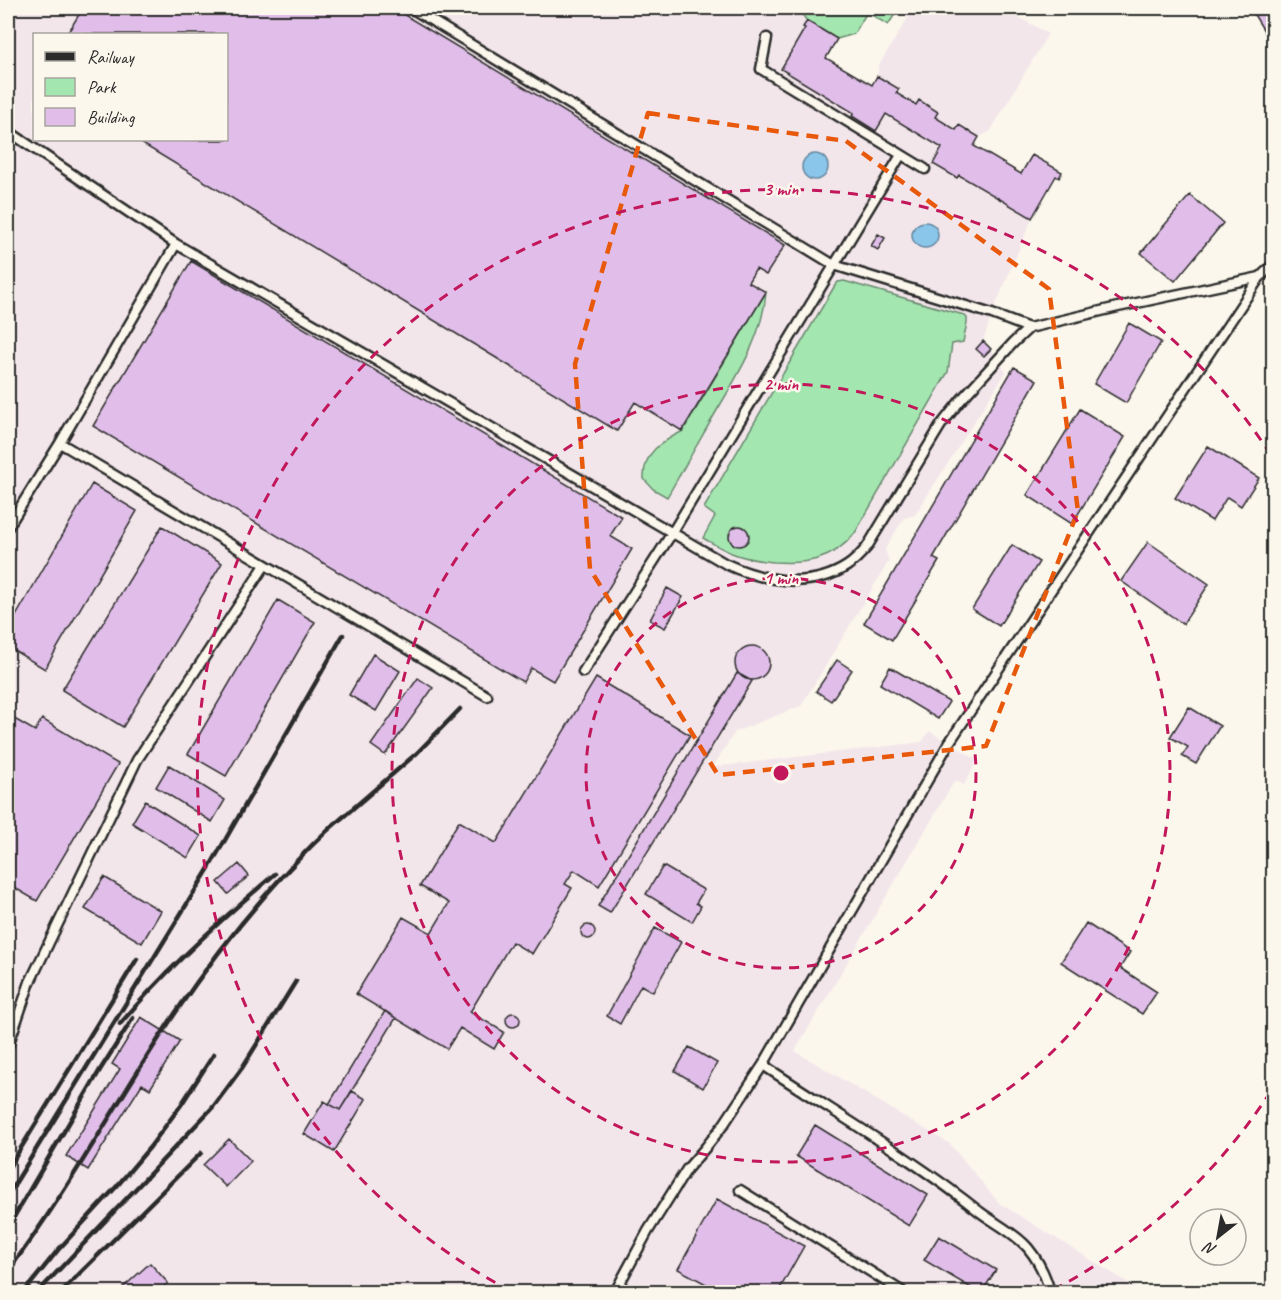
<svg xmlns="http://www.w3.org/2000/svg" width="1281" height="1300" viewBox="0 0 1281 1300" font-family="Caveat,sans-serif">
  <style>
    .built { fill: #f3e6eb; fill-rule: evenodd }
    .green { fill: #a4e6b0; stroke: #68886e; stroke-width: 1.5 }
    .water { fill: #8ac5ea; stroke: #64879e; stroke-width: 1.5 }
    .building { fill: #e0bee9; stroke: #2b2b2b; stroke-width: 1.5 }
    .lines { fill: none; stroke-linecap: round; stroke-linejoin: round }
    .lane-casing { stroke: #2b2b2b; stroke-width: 13 }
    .lane { stroke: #fbf7ec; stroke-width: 8 }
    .rail { stroke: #2b2b2b; stroke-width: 4.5 }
    .marked { fill: none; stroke: #e8590c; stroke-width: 4.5; stroke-dasharray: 12 8; stroke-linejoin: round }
    .ring { fill: none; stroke: #c2185b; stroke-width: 3; stroke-dasharray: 10 8 }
    .centre { fill: #c2185b; stroke: #fbf7ec; stroke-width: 3 }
    .ring-label { font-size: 18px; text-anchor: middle; font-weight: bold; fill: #c2185b; stroke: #fbf7ec; stroke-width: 5; stroke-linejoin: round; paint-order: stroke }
  </style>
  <rect width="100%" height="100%" fill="#fbf7ec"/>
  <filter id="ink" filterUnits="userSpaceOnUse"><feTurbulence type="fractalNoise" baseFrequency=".0167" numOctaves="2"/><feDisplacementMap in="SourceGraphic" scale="12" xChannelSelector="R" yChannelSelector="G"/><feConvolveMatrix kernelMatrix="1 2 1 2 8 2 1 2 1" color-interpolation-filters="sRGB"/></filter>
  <g filter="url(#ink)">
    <path class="built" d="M8 8H797L807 21 837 39 826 58 871 85 877 76 879 65 914 8H1003L1048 34 990 132 979 137 974 146 1021 174 1032 155 1062 172 1059 178 1056 177 1032 218 992 314 983 341 991 349 1006 372 915 515 904 518 885 549 889 561 801 706 735 732 713 767 922 742 929 731 978 760 964 785 955 780 795 1051 950 1144 999 1203 1143 1292H8ZM34 34H226V140H34Z"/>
    <path class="green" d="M797 8H899L888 25 867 12 854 34 837 39 807 21Z
      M844 281 964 315 967 318V323L963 342 952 344 948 372 855 533C832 561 808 564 774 562 762 561 749 559 737 555 725 551 714 544 703 538L715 516 704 508 834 287 838 282Z
      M766 292C763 336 738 375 716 412 700 440 683 469 667 497L653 489 644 479C643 452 661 442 683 431Z"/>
    <path class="water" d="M802 167a13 13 0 1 1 26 0a13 13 0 1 1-26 0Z
      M912 235a13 13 0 1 1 26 0a13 13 0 1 1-26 0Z"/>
    <path class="building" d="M83 8H393L785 245 766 275 756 269 748 282 766 292 682 431 635 402 617 431 136 140H226V34H67Z
      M1263 8H1274V47L1253 13Z
      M807 21 837 39 826 58 872 85 877 76 899 89 896 93 916 105 919 100 938 112 935 117 956 130 959 125 979 137 974 146 1021 174 1032 155 1062 172 1059 178 1056 176 1032 218 959 175 957 178 933 164 942 148 886 114 876 131 852 116 854 113 781 69 805 28 803 27Z
      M1190 195 1223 223 1175 281 1141 253Z
      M878 234 885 238 878 250 871 246Z
      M191 261 622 517 610 536 632 549 553 681 531 668 523 682 93 426Z
      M1129 323 1161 342 1126 403 1094 384Z
      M983 341 991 349 984 356 976 349Z
      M1014 367 1037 380 933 558 939 561 892 640 864 623Z
      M1080 409 1125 437 1072 524 1027 495Z
      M1208 446 1259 478 1241 506 1227 497 1212 521 1175 498Z
      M92 484 137 511 45 669 8 647V630Z
      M729 536a10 10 0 1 1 20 0a10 10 0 1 1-20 0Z
      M162 526 222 563 123 727 62 690Z
      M1148 542 1209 584 1183 624 1121 581Z
      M1012 545 1039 562 999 626 972 609Z
      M667 588 683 597 665 628 650 620Z
      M278 600 315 622 226 776 188 754Z
      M735 663a17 17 0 1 1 34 0a17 17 0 1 1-34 0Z
      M373 654 400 671 376 711 349 695Z
      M837 660 852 670 831 701 816 691Z
      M890 667 949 702 938 719 880 684Z
      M737 673 752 681 610 913 598 906Z
      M418 678 433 688 385 755 371 745Z
      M596 678 690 735 599 886 574 870 565 884 572 888 532 954 512 942 470 1012 504 1032 494 1049 460 1028 447 1049 356 994 403 917 431 933 449 903 420 886 459 821 496 843Z
      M1189 707 1220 726 1196 764 1182 756 1188 747 1170 737Z
      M11 717 35 731 42 719 118 764 37 901 8 884V723Z
      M169 765 225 800 212 822 156 787Z
      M145 801 201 836 188 858 132 823Z
      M239 864 249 876 228 894 218 882Z
      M663 866 704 890 696 903 701 906 692 922 646 894Z
      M104 877 161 911 142 943 85 909Z
      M1086 923 1130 952 1120 968 1157 992 1142 1014 1061 962Z
      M581 932a7 7 0 1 1 14 0a7 7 0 1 1-14 0Z
      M655 928 681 942 653 992 641 985 620 1024 607 1016Z
      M385 1011 396 1018 340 1110 329 1104Z
      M506 1020a7 7 0 1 1 14 0a7 7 0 1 1-14 0Z
      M141 1017 180 1041 150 1089 142 1084 88 1170 66 1156 120 1069 112 1064Z
      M689 1047 717 1063 703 1088 675 1071Z
      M352 1091 366 1099 334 1152 304 1134 324 1101 340 1110Z
      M815 1125 928 1195 909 1226 796 1156Z
      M229 1139 251 1161 226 1187 203 1165Z
      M717 1199 804 1246 778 1292H721L678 1269Z
      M939 1236 996 1270 982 1292H978L924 1260Z
      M150 1263 168 1283 157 1292H118Z"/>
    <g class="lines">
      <defs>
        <path id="lane" d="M411 8 834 265 992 314 1029 328 1118 307 1260 277
          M767 38 761 69 925 169
          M8 131 176 244 726 564C763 581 810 590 847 566 855 561 861 554 867 547L941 425 960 401 1013 343 1029 328
          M60 443 487 696
          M8 527 60 443 176 244
          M583 672 672 533 901 155
          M8 1046 30 982 137 760 265 565
          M763 1065C835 1113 912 1158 980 1212 996 1224 1015 1233 1028 1248 1038 1260 1046 1277 1050 1292
          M740 1190 903 1292
          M615 1292 648 1231 687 1169 706 1147 724 1124 763 1065 949 743 1260 277 1274 264"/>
      </defs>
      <use href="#lane" class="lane-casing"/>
      <use href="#lane" class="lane"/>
      <path class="rail" d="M328 830 417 753 460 709
        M120 1024C167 969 220 920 275 874
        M8 1169 137 959
        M8 1195 209 868 343 635
        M8 1227 100 1070 133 1018
        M8 1271C70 1189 119 1097 176 1012 222 944 274 880 334 824
        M24 1292 58 1250 117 1186 150 1147 181 1105 214 1054
        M38 1292 213 1107 242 1068 296 981
        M61 1292 201 1153"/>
    </g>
  </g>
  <path class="marked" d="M648 113 846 141 1049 289 1078 511 986 746 718 775 590 569 575 364Z"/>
  <g class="ring">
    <circle cx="781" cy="773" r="195"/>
    <circle cx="781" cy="773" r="389"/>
    <path d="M1271 1091A584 584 0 0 1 1051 1291M511 1291A584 584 0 1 1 1271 455"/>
  </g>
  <circle cx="781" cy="773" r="9" class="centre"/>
  <g class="ring-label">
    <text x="781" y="195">3 min</text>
    <text x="781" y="390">2 min</text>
    <text x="781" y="584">1 min</text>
  </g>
  <rect width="1281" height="1300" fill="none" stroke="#fbf7ec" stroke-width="30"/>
  <rect x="15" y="15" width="1251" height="1270" fill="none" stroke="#2b2b2b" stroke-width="2" filter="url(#ink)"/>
  <rect x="33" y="33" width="195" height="108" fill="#fbf7ec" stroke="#a8a59f" stroke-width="1.5"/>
  <rect x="45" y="52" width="30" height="9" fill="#2b2b2b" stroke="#a8a59f" stroke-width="1.5"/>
  <text x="87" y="63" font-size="18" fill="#2b2b2b">Railway</text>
  <rect x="45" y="78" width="30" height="18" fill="#a4e6b0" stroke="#a8a59f" stroke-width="1.5"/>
  <text x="87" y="93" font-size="18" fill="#2b2b2b">Park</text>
  <rect x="45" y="108" width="30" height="18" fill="#e0bee9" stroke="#a8a59f" stroke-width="1.5"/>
  <text x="87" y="123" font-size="18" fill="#2b2b2b">Building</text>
  <g transform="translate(1218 1237) rotate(211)"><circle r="28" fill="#fbf7ec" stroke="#a8a59f" stroke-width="1.5"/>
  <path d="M0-4.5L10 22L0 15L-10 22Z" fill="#2b2b2b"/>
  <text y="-9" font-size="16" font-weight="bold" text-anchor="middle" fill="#2b2b2b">N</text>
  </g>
</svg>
